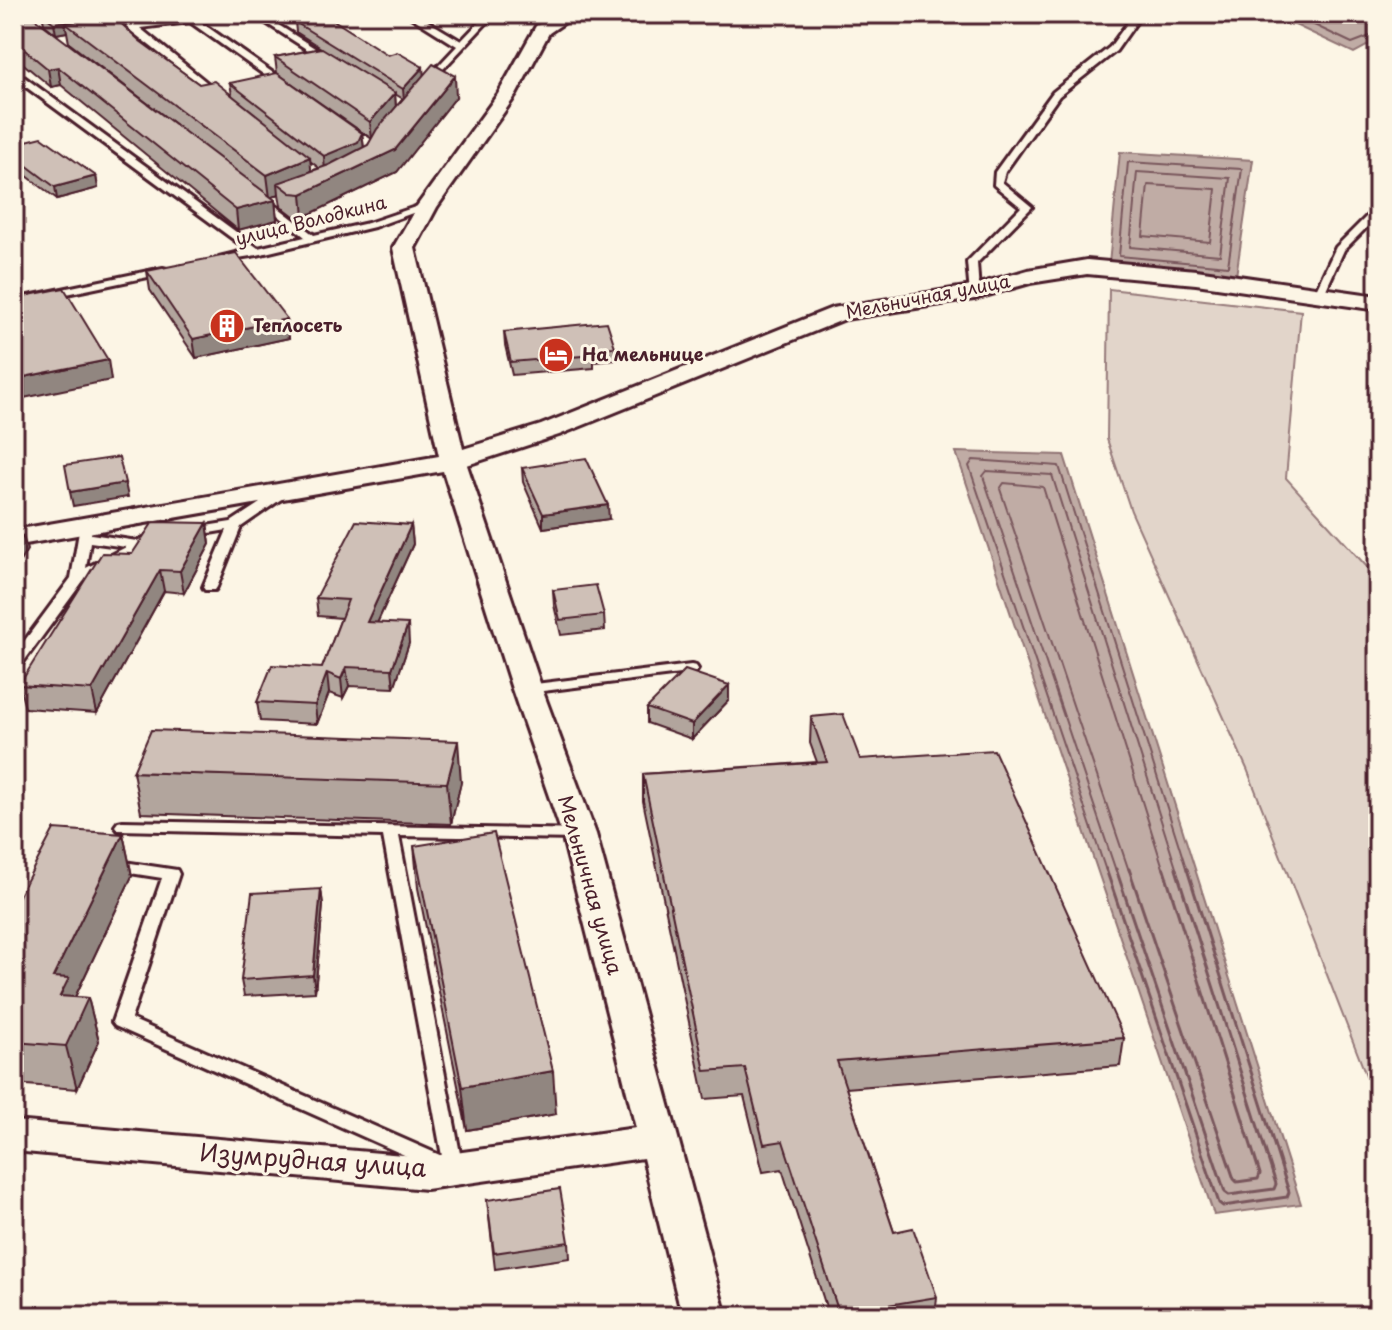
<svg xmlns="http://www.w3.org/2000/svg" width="1392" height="1330" viewBox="0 0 1392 1330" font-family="'Playpen Sans',sans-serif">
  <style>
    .green { fill: #e2d5ca; stroke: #967a7a; stroke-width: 2 }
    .water { fill: #c0aca5; stroke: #917474; stroke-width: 2 }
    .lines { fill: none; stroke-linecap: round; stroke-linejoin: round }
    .shore-far1 { stroke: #79575c; stroke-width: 2 }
    .shore { stroke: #79575c; stroke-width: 3 }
    .lane-casing { stroke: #4a1f2b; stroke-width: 6 }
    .street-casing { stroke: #4a1f2b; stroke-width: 6 }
    .lane { fill: #fcf5e5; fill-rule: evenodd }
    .street { fill: #fcf5e5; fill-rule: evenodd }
    .wall { fill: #b2a59d; stroke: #4a1f2b; stroke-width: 2; fill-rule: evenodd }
    .shaded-wall { fill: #918680; stroke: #4a1f2b; stroke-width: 2 }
    .building { fill: #cfc0b7; stroke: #4a1f2b; stroke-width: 2 }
    .labels { text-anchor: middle; stroke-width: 6; stroke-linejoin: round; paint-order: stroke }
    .far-street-label { font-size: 18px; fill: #4a1f2b; stroke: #fcf5e5 }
    .far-poi-label { font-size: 18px; font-weight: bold; fill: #4a1f2b; stroke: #fcf5e5; text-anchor: start }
    .street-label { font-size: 20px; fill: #4a1f2b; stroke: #fcf5e5 }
    .near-street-label { font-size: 24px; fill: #4a1f2b; stroke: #fcf5e5 }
  </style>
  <rect width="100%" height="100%" fill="#fcf5e5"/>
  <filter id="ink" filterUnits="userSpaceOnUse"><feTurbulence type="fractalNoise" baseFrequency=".0125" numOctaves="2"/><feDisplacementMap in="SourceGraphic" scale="16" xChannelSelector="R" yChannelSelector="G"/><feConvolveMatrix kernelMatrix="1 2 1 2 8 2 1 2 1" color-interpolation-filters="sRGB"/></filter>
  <g filter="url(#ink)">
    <path class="green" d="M1109 289 1301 311 1286 478 1378 579V1106L1247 769 1131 511 1107 439Z"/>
    <path class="water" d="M1279 14H1378V40L1354 53 1276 16Z
      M1120 152 1253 160 1236 276 1109 264Z
      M956 452 1064 455 1301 1204 1214 1215Z"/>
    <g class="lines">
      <path class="shore-far1" d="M1291 14 1352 43 1378 33
        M1128 162 1242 169 1228 266 1119 256Z
        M1137 172 1230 178 1220 255 1130 247Z
        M1148 185 1216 189 1210 242 1143 236Z
        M1106 871 969 466 973 460 1059 466 1187 871
        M1116 871 983 476 987 471 1052 475 1177 871
        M1129 871 1000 489 1004 483 1043 487 1164 871"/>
      <path class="shore" d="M1106 869 1219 1203 1223 1206 1287 1197 1289 1192 1187 869
        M1116 869 1225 1192 1229 1195 1274 1189 1276 1184 1176 869
        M1129 869 1234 1179 1237 1182 1258 1179 1260 1174 1164 869"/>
      <defs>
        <path id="lane" d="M221 14H245L199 21 286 82V86H280L190 22 140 28 221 94 214 96 126 27 130 25Z
          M252 14H261L332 59 325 61Z
          M406 14H416L461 41 487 14H495L429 84 425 81 426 79 457 46Z
          M1134 14H1142L1116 51 1059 96 1005 172 1002 182 1032 207 977 263 979 292 974 295 970 294 967 262 1021 207 994 185 995 172 1053 92 1110 47Z
          M18 77H24L258 248 305 237 259 200 257 198 262 195 314 235 368 223 427 203 432 206 374 227 257 255 219 261V257L248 250 18 81Z
          M1378 207V216L1344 250 1323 296H1315L1314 294 1336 247 1375 208Z
          M163 268 167 269V273L14 305V299Z
          M283 488 287 489 289 492 287 495 241 527 217 587 215 590H205L203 587 227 530 192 536 187 535 186 532 187 529 231 522Z
          M86 522 92 526 91 534 137 541 152 534 158 538 83 581 19 668 14 669V655L71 578 80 526ZM90 542 126 547 86 568Z
          M691 665 696 666 698 669 696 672 527 693 520 689 527 685Z
          M123 821 585 830 587 834 585 838 579 839 399 836 463 1169 461 1174 454 1176 447 1174 115 1026 112 1022 162 878 111 870 105 869 103 865 105 861 111 860 177 870 179 874 131 1019 442 1156 383 836 118 830 115 826 118 822Z"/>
        <path id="street" d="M557 14H577L549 33 516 95 437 207 415 248 463 449 541 425 832 308 972 286 1028 270 1087 260 1196 270 1378 296V310L1196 284 1087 274 1030 283 974 299 845 319 559 435 467 465 542 689 596 834 726 1316H682L643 1158 426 1189 14 1151V1121L426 1157 636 1128 562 834 512 689 443 471 14 546V530L439 456 393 248 417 206 498 94 536 26Z"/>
      </defs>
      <use href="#lane" class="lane-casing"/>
      <use href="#street" class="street-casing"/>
      <use href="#lane" class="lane"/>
      <use href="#street" class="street"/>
    </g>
    <path class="wall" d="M14 14 176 125 69 43 67 32 56 34 44 24 42 14 104 16V17L140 41 199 84 232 95 230 83 362 133 364 148 368 145 372 139 277 73 275 57 321 48 296 32 295 22 423 67V75L456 97 397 172 304 217 294 216 281 206 279 194 271 197 275 200 277 220 238 230 61 85 51 87 14 56ZM395 94 403 99 396 107ZM310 161 319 168 311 171Z
      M14 144 96 176 98 188 57 199 14 166Z
      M147 271 287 319 289 338 196 358 150 290Z
      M504 332 615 347V360L594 362V368L512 375 505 345Z
      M522 468 609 519 543 528 523 482Z
      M207 523 210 544 184 593 164 591 97 713 25 708 19 685 132 554Z
      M411 525 413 544 377 623 409 643 394 688 349 686 343 698 329 693 317 724 260 721 257 702 322 668 341 618 318 616 316 598Z
      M553 590 604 615 605 630 561 635 554 605Z
      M729 685V700L692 739 647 723V708Z
      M811 717 860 759 1124 1038 1120 1066 846 1088 894 1232 937 1297 935 1316H829L782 1169 763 1172 744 1096 705 1099 643 801V774L817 762 810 743Z
      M133 772 461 782 451 824 141 813Z
      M123 834 132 876 75 997 88 998 99 1041 77 1089 14 1084V905Z
      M414 846 556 1114 467 1130 418 888Z
      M321 889 323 905 315 992 244 996 241 980Z
      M487 1200 569 1242 570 1258 495 1269Z"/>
    <path class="shaded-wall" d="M104 16 105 26 65 23 67 32 56 34 54 23Z
      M58 67 61 85 51 87 48 69Z
      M423 67 424 78 404 100 403 89Z
      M455 76 456 97 397 172 304 217 302 194 395 150Z
      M395 93 396 110 372 139 370 122Z
      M362 133 364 150 325 174 324 156Z
      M310 157 312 179 278 183 279 194 270 198 267 175Z
      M96 176 98 188 57 199 55 187Z
      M275 200 277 220 238 230 236 210Z
      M287 319 289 338 196 358 193 339Z
      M108 360 111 380 14 400V379Z
      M125 483 128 497 73 506 70 492Z
      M608 505 609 519 543 528V514Z
      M207 523 210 544 184 593 180 571Z
      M411 525 413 544 369 641 367 622Z
      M23 536 27 550 14 571V551Z
      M160 570 164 591 97 713 92 690Z
      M408 624 409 643 394 688 392 669Z
      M346 667 349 686 343 698 341 679Z
      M327 673 329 693 317 724 315 705Z
      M729 685V700L692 739V724Z
      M458 741 461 782 451 824 447 783Z
      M123 834 132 876 74 999 88 998 99 1041 77 1089 66 1046 53 977Z
      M321 889 323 905 315 992 313 975Z
      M553 1071 556 1114 467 1130 462 1087Z"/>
    <path class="building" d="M14 14H29L275 200 236 210 58 67 48 69 14 41Z
      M42 14H102L104 16 54 23Z
      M300 14H324L388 55 397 52 423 67 403 89 295 22Z
      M113 16 140 41 199 84 214 81 310 157 267 175 65 23Z
      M322 48 395 93 370 122 275 57Z
      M433 64 455 76 395 150 302 194 291 193 278 183 329 165 368 145 377 129Z
      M277 73 362 133 358 142 324 156 230 83Z
      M42 137 96 176 55 187 14 156V144Z
      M236 253 287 319 193 339 147 271Z
      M64 288 108 360 14 379V298Z
      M607 322 615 347 592 349 594 355 511 362 504 332Z
      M119 457 125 483 70 492 65 465Z
      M586 458 608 505 543 514 522 468Z
      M356 521 411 525 367 622 408 624 392 669 346 667 341 679 327 673 315 705 257 702 272 665 322 668 348 600 316 598Z
      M153 522 207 523 180 571 160 570 92 690 19 685 102 553 132 554Z
      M14 535 23 536 14 551Z
      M596 585 604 615 560 620 553 590Z
      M685 670 729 685 692 724 647 708Z
      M843 714 860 759 994 750 1124 1038 837 1061 894 1232 913 1228 937 1297 839 1313 783 1141 764 1144 745 1068 705 1071 643 774 827 762 811 717Z
      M151 730 458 741 447 783 133 772Z
      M54 829 123 834 53 977 69 978 60 996 88 998 66 1046 14 1042V905Z
      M494 833 553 1071 462 1087 414 846Z
      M321 889 313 975 241 980 252 893Z
      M560 1189 569 1242 494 1253 487 1200Z"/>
  </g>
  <defs>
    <symbol id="building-disc" viewBox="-11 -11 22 22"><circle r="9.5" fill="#c8321e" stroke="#fcf5e5"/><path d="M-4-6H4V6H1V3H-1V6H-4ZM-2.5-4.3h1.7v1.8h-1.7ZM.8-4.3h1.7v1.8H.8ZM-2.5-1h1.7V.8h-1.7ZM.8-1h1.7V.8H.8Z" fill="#fff"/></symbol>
    <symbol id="hotel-disc" viewBox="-11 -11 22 22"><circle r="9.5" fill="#c8321e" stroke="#fcf5e5"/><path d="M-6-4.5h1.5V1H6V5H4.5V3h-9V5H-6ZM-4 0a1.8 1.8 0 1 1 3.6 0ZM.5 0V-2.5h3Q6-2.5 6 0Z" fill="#fff"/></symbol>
  </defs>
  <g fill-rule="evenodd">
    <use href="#building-disc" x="207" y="306" width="40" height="40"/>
    <use href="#hotel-disc" x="536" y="335" width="40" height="40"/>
  </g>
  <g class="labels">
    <g class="far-street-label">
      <text transform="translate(311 221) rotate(-14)" y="6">улица Володкина</text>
      <text transform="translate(928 297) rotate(-11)" y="6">Мельничная улица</text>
    </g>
    <g class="far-poi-label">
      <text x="253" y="332">Теплосеть</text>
      <text x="582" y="361">На мельнице</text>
    </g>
    <g class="street-label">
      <text transform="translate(590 885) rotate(74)" y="7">Мельничная улица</text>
    </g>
    <g class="near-street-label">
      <text transform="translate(313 1161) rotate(4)" y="8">Изумрудная улица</text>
    </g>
  </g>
  <rect width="1392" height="1330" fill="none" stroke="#fcf5e5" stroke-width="48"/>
  <rect x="24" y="24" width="1344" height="1282" fill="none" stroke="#4a1f2b" stroke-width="3" filter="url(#ink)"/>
</svg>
